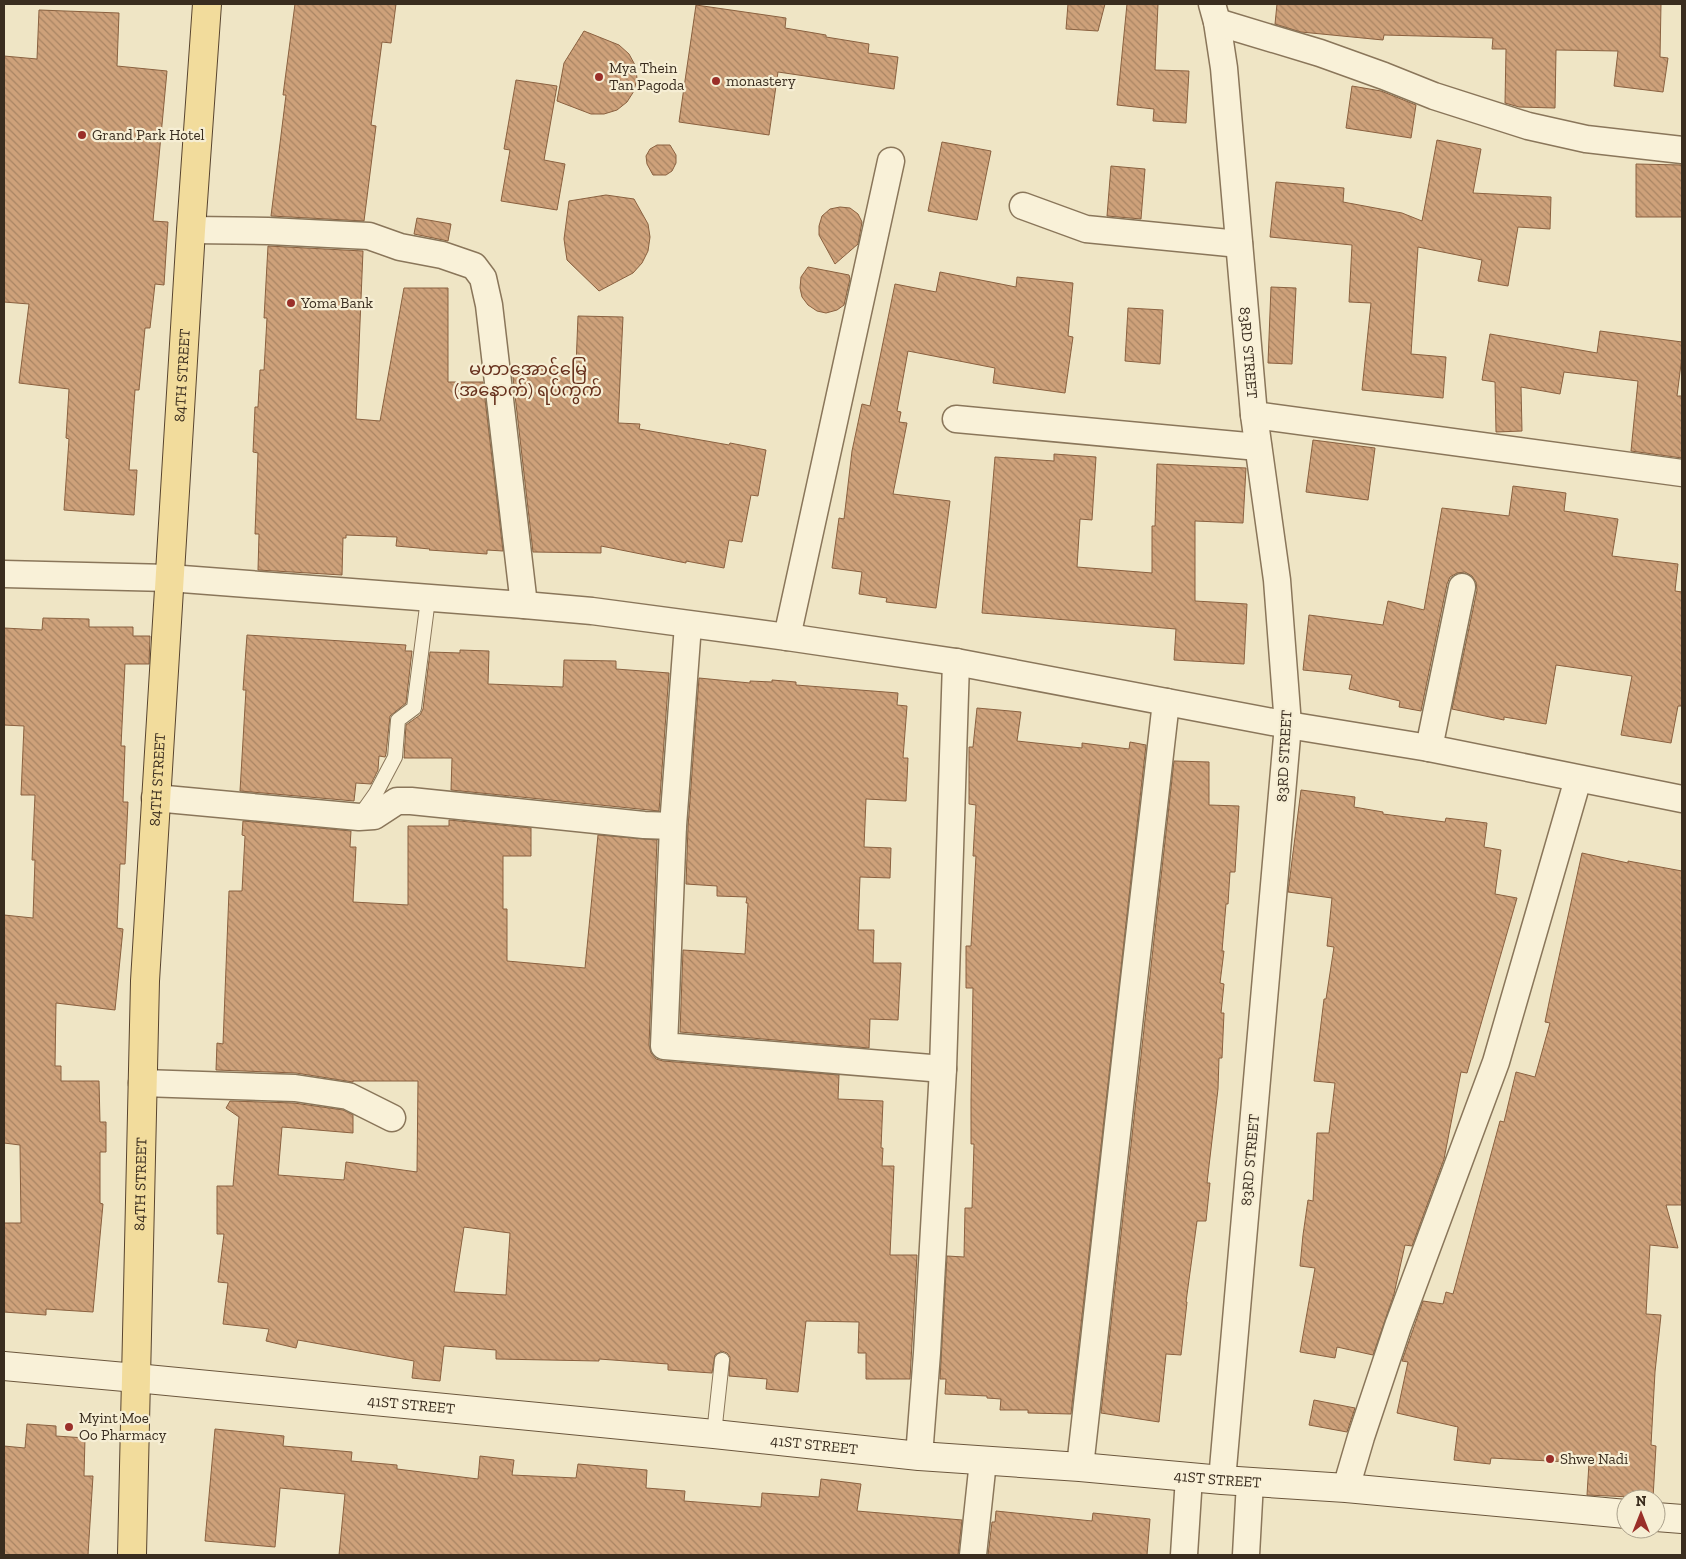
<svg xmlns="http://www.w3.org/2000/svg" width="1686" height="1559" viewBox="0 0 1686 1559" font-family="'Zilla Slab','Noto Sans Myanmar',serif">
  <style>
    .building { fill: url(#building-back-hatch); stroke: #8a6140; fill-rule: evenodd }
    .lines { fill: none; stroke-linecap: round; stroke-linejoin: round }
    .lane-casing { stroke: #8a765a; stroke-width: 16 }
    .street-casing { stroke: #8a765a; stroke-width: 29 }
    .secondary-casing { stroke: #6c573d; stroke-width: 30 }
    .primary-casing { stroke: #58442f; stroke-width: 30 }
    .lane { stroke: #f9f1d8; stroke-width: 14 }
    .street { stroke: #f9f1d8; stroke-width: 26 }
    .secondary { stroke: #f9f1d8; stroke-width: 28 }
    .primary { stroke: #f2dc9c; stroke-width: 28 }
    .poi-dot { fill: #9a2f29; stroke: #f6eed4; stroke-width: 2 }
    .labels { text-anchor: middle; stroke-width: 4.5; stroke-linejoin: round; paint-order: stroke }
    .poi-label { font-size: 15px; fill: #3a2d1f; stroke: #f6eed4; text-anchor: start }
    .street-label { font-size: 15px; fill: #3a2d1f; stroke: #f6eed4 }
    .quarter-label { font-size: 18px; fill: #67311d; stroke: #f6eed4 }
  </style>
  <defs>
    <pattern id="building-back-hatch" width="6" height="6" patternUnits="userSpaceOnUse" patternTransform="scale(1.25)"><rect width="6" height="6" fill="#cea17a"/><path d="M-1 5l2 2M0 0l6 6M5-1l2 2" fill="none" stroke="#a88463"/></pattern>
  </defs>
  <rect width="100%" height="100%" fill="#efe5c5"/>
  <path class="building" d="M295 4H396L391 43 382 42 371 125 376 126 364 221 271 216 286 95H283Z
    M1068 4H1105L1098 31 1066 29Z
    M1127 4H1158L1155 70 1189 71 1186 123 1153 121 1154 109 1117 105Z
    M1277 4H1661L1660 57 1668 58 1663 92 1614 86 1618 51 1556 50 1555 108 1519 107 1505 103 1506 49H1492L1493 38 1384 35 1383 40 1301 32 1275 24Z
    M696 5 786 18 785 28 826 35V37L869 44 868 53 898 57 894 89 778 72 769 135 679 122Z
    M39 10 119 13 117 66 167 71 153 221 168 222 164 285 155 284 150 328H145L139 390H135L129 470H137L134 515 64 510 69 439 66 438 69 389 19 383 29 304 4 302V56L37 59Z
    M584 31 619 45 629 54 635 65 637 78 634 91 627 102 617 110 604 114H591L557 101 564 63Z
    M516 80 557 86 544 160 565 164 557 210 501 201 510 150 504 149Z
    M1352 86 1381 91 1416 105 1411 138 1346 128Z
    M1437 140 1481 149 1473 193 1551 197 1550 229 1518 227 1508 286 1478 281 1482 260 1418 247 1411 354 1446 357 1443 398 1362 390 1371 303 1349 302 1352 245 1270 237 1276 182 1344 188 1343 202 1402 213 1422 221Z
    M942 142 991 151 977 220 928 211Z
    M657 145H670L676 155V163L672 171 666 175H653L647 164 646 156 650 149Z
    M1636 164 1682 165V217H1636Z
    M1111 166 1145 169 1141 219 1107 216Z
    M606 195 634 199 648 224 650 237 648 251 642 263 633 273 599 291 567 260 564 239 569 201Z
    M840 207 850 208 858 214 862 222 858 244 835 264 819 235V226L822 216 830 209Z
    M417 218 451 224 448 241 414 234Z
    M268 246 363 251 356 419 380 421 404 288H448V382H483L503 551 487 550V554L429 550 430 549 396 546 397 537 346 535V538H343L342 575 258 570 259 534H255L258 453 253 452 255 407H258L260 370H264L267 318H264Z
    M808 267 849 275 850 279 844 305 837 310 826 313 817 311 808 305 802 297 800 288 801 277Z
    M940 272 1016 287 1017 277 1073 283 1068 336 1073 337 1065 393 993 383 995 368 908 351 897 411 901 412 899 422 907 423 893 494 950 501 936 608 886 602 887 598 859 594 862 572 832 568 839 518 844 519 852 451 862 404 870 406 895 284 936 292Z
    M1271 287 1296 288 1292 364 1268 363Z
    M1128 308 1163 310 1160 364 1125 361Z
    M578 316 623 317 618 423 640 424 639 429 729 445 730 443 766 450 758 496 751 495 742 542 729 540 724 568 686 561V563L601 546V553L533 552 512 369 576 366Z
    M1600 331 1682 342V356L1677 396H1682V458L1631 451 1638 381 1564 372 1560 394 1521 387 1522 431 1496 432 1495 382 1482 380 1490 334 1597 353Z
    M1313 440 1375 448 1368 500 1306 492Z
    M1054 454 1096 457 1092 520 1080 519 1077 567 1152 573V526H1155L1157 464 1246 468 1243 523 1195 521V601L1247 604 1244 664 1174 660 1176 629 982 613 995 457 1054 461Z
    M1513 486 1566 493 1564 511 1618 519 1612 556 1678 564 1675 591 1682 592V706H1678L1671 743 1621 735 1632 676 1556 665 1546 724 1504 717V720L1452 709 1477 590 1476 582 1472 576 1465 572 1457 573 1450 577 1447 584 1421 711 1399 707 1400 701 1349 689 1352 675 1303 670 1309 615 1383 625 1388 601 1424 610 1442 508 1509 516Z
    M43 618 89 619V627H133V636H150L149 664H125L121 746H125L123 802H128L125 864H120L117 928 123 929 115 1010 56 1003 55 1066H61V1081H99L100 1122H106V1152H100V1203L103 1204 93 1312 46 1309V1315L4 1312V1223H21L20 1145 4 1143V915L33 918 35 860H32L35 795H21L24 726 4 725V628L42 630Z
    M247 635 406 645 405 651H412L406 703 390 716 386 754 385 757 379 756 378 770 371 784 356 783 354 801 240 791 246 690H243Z
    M460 650 489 651 488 684 563 687 564 660 616 661V669L669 673 659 811 451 790 452 758H404L406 725 420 715 423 709 430 652 460 653Z
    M699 678 750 683V681L772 682V680L796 682V685L898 693 897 705 907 706 903 758H908L906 801 866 799 864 847 891 848 890 878 860 877 858 930H874L873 963H901L898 1020 870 1019 869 1048 680 1032 683 950 745 954 748 903H746L747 897 717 896V886L686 884 688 827Z
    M977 708 1021 712 1017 741 1082 748V743L1129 749 1130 742 1146 745 1071 1414 1028 1413V1410H1000L1001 1399 987 1398V1396L945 1394 946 1379H940L947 1256 964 1257 965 1208H972L974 1144H971V1100L973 988H966V946H971L976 856H973L976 805 969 804V747H973Z
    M1174 761 1209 762V805L1239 806 1235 872H1230L1228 904H1226L1222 951H1224L1220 983 1224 984 1221 1013H1224L1222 1058H1219L1218 1089 1207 1183H1210L1206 1221H1197L1186 1302H1187L1181 1355 1166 1354 1159 1422 1101 1413Z
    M1301 790 1355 797 1354 807 1383 812V814L1445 822 1446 818 1487 823 1484 847 1501 850 1495 894 1517 898 1467 1073 1461 1072 1444 1159 1412 1246 1405 1245 1394 1294 1373 1355 1337 1347 1335 1358 1300 1352 1315 1268 1300 1266 1303 1235 1308 1200 1313 1201 1317 1133H1329L1335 1083 1314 1081 1324 999H1326L1334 947 1327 946 1332 898 1288 892Z
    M449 820 531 828V856H503V909H507V961L585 968 598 835 657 840 649 1045 651 1053 656 1059 663 1061 839 1075 838 1099 883 1101 881 1148H883L882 1166H894L890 1255H917L910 1379H866V1353H858L859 1322 806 1321 798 1392 766 1389 767 1379 729 1376 730 1357 727 1353 722 1351 715 1355 712 1373 668 1370V1364L599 1359V1361L496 1359V1350L444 1346 440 1381 412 1378 414 1361 298 1340 296 1348 266 1341 269 1329 223 1324 228 1283 218 1282 224 1234H217V1186H233L239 1117 226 1108 230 1101 294 1103 343 1110 353 1115V1133L282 1127 278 1175 344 1180 346 1162 417 1172 418 1081H353V1082L296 1073 216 1070 217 1043 223 1044 229 891H242L245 836 242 835 243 821 351 831 350 847H356L353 902 408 905V826H449ZM464 1227 510 1233 506 1295 454 1292Z
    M1582 853 1628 863V861L1682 871V1205H1666L1678 1248 1650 1245 1646 1314 1661 1315 1655 1372 1651 1445 1656 1446 1653 1498 1587 1495 1589 1463 1491 1458 1490 1464 1454 1460 1458 1427 1397 1413 1408 1362 1402 1361 1423 1301 1443 1304 1446 1292 1453 1294 1500 1121 1504 1122 1516 1072 1535 1077 1550 1023 1545 1022 1551 993Z
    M1314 1400 1355 1408 1347 1432 1309 1425Z
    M27 1424 56 1426V1436L85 1438 84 1476H93L88 1555H4V1446L25 1448Z
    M215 1429 284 1436 283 1446 352 1452 351 1461 397 1465V1469L478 1479 480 1456 514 1460 512 1475 576 1478 578 1464 647 1470 646 1488 685 1491 684 1501 761 1507 762 1493 819 1497 821 1479 861 1484 857 1511 962 1520 958 1555H339L345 1494 280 1488 275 1547 205 1541Z
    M996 1511 1092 1521 1093 1513 1150 1519 1147 1555H988L992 1522H995Z"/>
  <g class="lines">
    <defs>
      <path id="lane" d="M359 817 376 793 395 757 398 720 414 708 428 599
        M714 1434 722 1360"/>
      <g id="street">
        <path id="s1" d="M1212 4 1217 22 1224 68 1254 415 1277 580 1288 725 1222 1480"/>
        <path d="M1217 22 1320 53 1384 76 1434 96 1528 126 1586 139 1682 150"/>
        <path d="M1023 206 1086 229 1239 244"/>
        <path d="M191 230 268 231 369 236 400 247 442 255 474 266 483 278 489 305 524 605"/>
        <path d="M1254 415 1682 473"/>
        <path d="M956 419 1258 447"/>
        <path d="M4 574 169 578 524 605 592 611 787 637 956 662 1288 725 1429 748 1682 799"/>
        <path d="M787 637 891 161"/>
        <path d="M1429 748 1462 587"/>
        <path d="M155 798 359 817 374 816 397 801H411L644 825 673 826 688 625"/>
        <path d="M673 826 664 1046 943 1069"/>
        <path d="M142 1083 295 1088 348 1096 392 1118"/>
        <path d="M919 1456 927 1353 943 1069 956 662"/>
        <path d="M1080 1467 1133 989 1166 702"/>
        <path d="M1346 1488 1361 1437 1398 1326 1496 1062 1578 779"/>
        <path d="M973 1555 983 1461"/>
        <path d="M1184 1555 1189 1477"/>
        <path d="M1246 1555 1250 1482"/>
      </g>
      <g id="secondary">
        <path id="s2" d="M4 1366 136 1378 714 1434 919 1456 1080 1467 1222 1480 1346 1488 1626 1514"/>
        <path d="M1656 1517 1682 1519"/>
      </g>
      <g id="primary">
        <path id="s3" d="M132 1555 145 981 191 230 207 4"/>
      </g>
    </defs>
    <use href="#lane" class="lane-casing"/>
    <use href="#street" class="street-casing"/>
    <use href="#secondary" class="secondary-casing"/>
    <use href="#primary" class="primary-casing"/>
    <use href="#lane" class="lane"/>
    <use href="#street" class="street"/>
    <use href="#secondary" class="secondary"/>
    <use href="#primary" class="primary"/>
  </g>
  <g class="poi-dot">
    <circle cx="599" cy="77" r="5"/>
    <circle cx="716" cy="81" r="5"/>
    <circle cx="82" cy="135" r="5"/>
    <circle cx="291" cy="303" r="5"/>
    <circle cx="69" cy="1427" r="5"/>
    <circle cx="1550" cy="1459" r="5"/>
  </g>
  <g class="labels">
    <g class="poi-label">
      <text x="609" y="73">Mya Thein<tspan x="609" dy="17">Tan Pagoda</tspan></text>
      <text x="726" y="86">monastery</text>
      <text x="92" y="140">Grand Park Hotel</text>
      <text x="301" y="308">Yoma Bank</text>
      <text x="79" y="1423">Myint Moe<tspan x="79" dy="17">Oo Pharmacy</tspan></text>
      <text x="1560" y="1464">Shwe Nadi</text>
    </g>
    <g class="street-label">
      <text dy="5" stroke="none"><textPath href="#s1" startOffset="351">83RD STREET</textPath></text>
      <text dy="5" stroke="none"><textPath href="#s3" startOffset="1181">84TH STREET</textPath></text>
      <text transform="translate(1284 756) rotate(-87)" y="5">83RD STREET</text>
      <text dy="5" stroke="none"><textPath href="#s3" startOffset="776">84TH STREET</textPath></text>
      <text transform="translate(1250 1160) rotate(-85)" y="5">83RD STREET</text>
      <text dy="5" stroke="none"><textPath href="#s3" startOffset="371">84TH STREET</textPath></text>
      <text dy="5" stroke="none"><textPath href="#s2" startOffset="409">41ST STREET</textPath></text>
      <text dy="5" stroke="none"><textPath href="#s2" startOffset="814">41ST STREET</textPath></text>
      <text dy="5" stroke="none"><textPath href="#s2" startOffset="1219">41ST STREET</textPath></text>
    </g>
    <g class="quarter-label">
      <text x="528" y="375">မဟာအောင်မြေ<tspan x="528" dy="21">(အနောက်) ရပ်ကွက်</tspan></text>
    </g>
  </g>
  <rect width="1686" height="1559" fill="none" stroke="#3a2d1f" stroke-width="10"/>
  <g transform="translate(1641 1514)"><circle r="24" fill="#f6eed4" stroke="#aba18c"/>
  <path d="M0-4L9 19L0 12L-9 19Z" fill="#9a2f29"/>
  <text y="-8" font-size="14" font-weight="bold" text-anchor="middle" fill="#3a2d1f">N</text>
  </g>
</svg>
